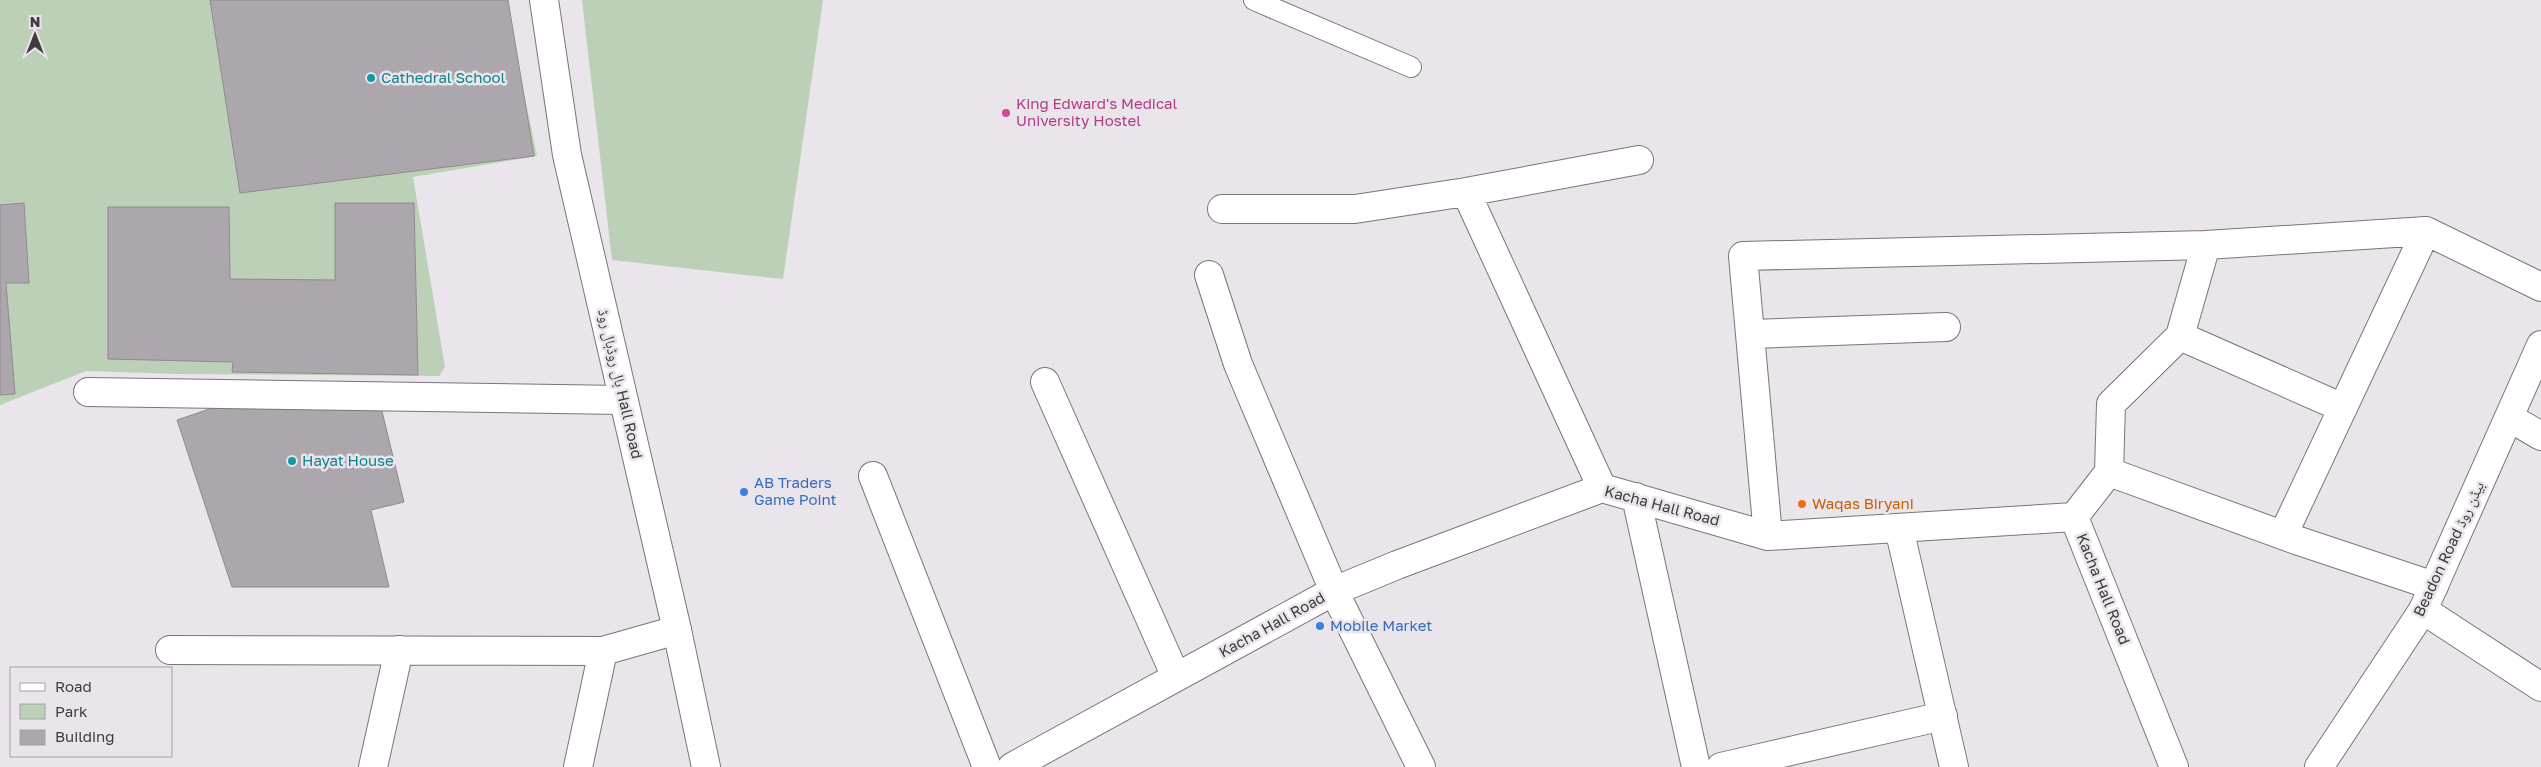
<svg xmlns="http://www.w3.org/2000/svg" width="2541" height="767" viewBox="0 0 2541 767" font-family="'Golos Text','Noto Naskh Arabic',sans-serif">
  <style>
    .green { fill: #bcd0b7 }
    .building { fill: #aca7ad; stroke: #8f8a8f }
    .lines { fill: none; stroke-linecap: round; stroke-linejoin: round }
    .lane-casing { stroke: #79757a; stroke-width: 22 }
    .street-casing { stroke: #79757a; stroke-width: 30 }
    .secondary-casing { stroke: #79757a; stroke-width: 30 }
    .lane { stroke: #fff; stroke-width: 20 }
    .street { stroke: #fff; stroke-width: 28 }
    .secondary { stroke: #fff; stroke-width: 28 }
    .culture-dot { fill: #0f9aa8; stroke: #eae4eb; stroke-width: 2 }
    .hotel-dot { fill: #d1479c; stroke: #eae4eb; stroke-width: 2 }
    .shop-dot { fill: #3f7fe0; stroke: #eae4eb; stroke-width: 2 }
    .food-dot { fill: #e8710a; stroke: #eae4eb; stroke-width: 2 }
    .labels { text-anchor: middle; stroke-width: 5; stroke-linejoin: round; paint-order: stroke }
    .culture-label { font-size: 15px; fill: #0d838f; stroke: #eae4eb; text-anchor: start }
    .hotel-label { font-size: 15px; fill: #b23c85; stroke: #eae4eb; text-anchor: start }
    .street-label { font-size: 15px; fill: #3e3c3e; stroke: #eae4eb }
    .shop-label { font-size: 15px; fill: #366cbe; stroke: #eae4eb; text-anchor: start }
    .food-label { font-size: 15px; fill: #c56008; stroke: #eae4eb; text-anchor: start }
  </style>
  <rect width="100%" height="100%" fill="#eae4eb"/>
  <path class="green" d="M0 0H505L537 156 413 177 445 367 439 376 178 374 86 371 0 405Z
    M582 0H823L783 279 612 260Z"/>
  <path class="building" d="M210 0H508L534 156 240 193Z
    M24 203 29 283H6L15 394 0 395V205Z
    M335 203H414L418 375 232 372 233 362 108 359V207H229L230 279 335 280Z
    M230 402 380 403 404 502 371 510 389 587H232L177 420Z"/>
  <g class="lines">
    <defs>
      <path id="lane" d="M1254 0 1411 67"/>
      <path id="street" d="M1466 192 1602 488
        M1222 209H1355L1466 192 1639 160
        M1209 275 1238 364 1334 591 1421 767
        M1752 334 1946 327
        M2180 336 2343 408
        M1045 382 1176 677
        M88 392 623 400
        M2510 418 2541 436
        M2109 472 2296 540 2434 586
        M873 476 987 767
        M1636 497 1696 767
        M2074 517 2109 472 2111 404 2180 336 2206 245 2426 231 2541 287
        M1899 528 1954 767
        M2283 535 2426 231
        M1768 536 1743 256 2206 245
        M2423 610 2541 687
        M170 650 603 651 677 630
        M373 767 399 650
        M578 767 603 651
        M1012 767 1334 591 1397 565 1602 488 1768 536 2074 517 2174 767
        M1721 767 1943 716"/>
      <path id="secondary" d="M544 0 567 155 677 630 706 767
        M2319 767 2423 610 2541 345"/>
    </defs>
    <use href="#lane" class="lane-casing"/>
    <use href="#street" class="street-casing"/>
    <use href="#secondary" class="secondary-casing"/>
    <use href="#lane" class="lane"/>
    <use href="#street" class="street"/>
    <use href="#secondary" class="secondary"/>
  </g>
  <g class="culture-dot">
    <circle cx="371" cy="78" r="5"/>
    <circle cx="292" cy="461" r="5"/>
  </g>
  <circle class="hotel-dot" cx="1006" cy="113" r="5"/>
  <g class="shop-dot">
    <circle cx="744" cy="492" r="5"/>
    <circle cx="1320" cy="626" r="5"/>
  </g>
  <circle class="food-dot" cx="1802" cy="504" r="5"/>
  <g class="labels">
    <g class="culture-label">
      <text x="381" y="83">Cathedral School</text>
      <text x="302" y="466">Hayat House</text>
    </g>
    <g class="hotel-label">
      <text x="1016" y="109">King Edward's Medical<tspan x="1016" dy="17">University Hostel</tspan></text>
    </g>
    <g class="street-label">
      <text transform="translate(620 384) rotate(77)" y="5">ہال روڈہال روڈ Hall Road</text>
      <text transform="translate(1662 506) rotate(15)" y="5">Kacha Hall Road</text>
      <text transform="translate(2449 549) rotate(-65)" y="5">Beadon Road بیڈن روڈ</text>
      <text transform="translate(2103 589) rotate(68)" y="5">Kacha Hall Road</text>
      <text transform="translate(1272 625) rotate(-29)" y="5">Kacha Hall Road</text>
    </g>
    <g class="shop-label">
      <text x="754" y="488">AB Traders<tspan x="754" dy="17">Game Point</tspan></text>
      <text x="1330" y="631">Mobile Market</text>
    </g>
    <g class="food-label">
      <text x="1812" y="509">Waqas Biryani</text>
    </g>
  </g>
  <rect x="10" y="667" width="162" height="90" fill="#eae4eb" stroke="#a5a1a6"/>
  <rect x="20" y="683" width="25" height="8" fill="#ffffff" stroke="#a5a1a6"/>
  <text x="55" y="692" font-size="15" fill="#3e3c3e">Road</text>
  <rect x="20" y="704" width="25" height="15" fill="#bcd0b7" stroke="#a5a1a6"/>
  <text x="55" y="717" font-size="15" fill="#3e3c3e">Park</text>
  <rect x="20" y="730" width="25" height="15" fill="#aca7ad" stroke="#a5a1a6"/>
  <text x="55" y="742" font-size="15" fill="#3e3c3e">Building</text>
  <g transform="translate(35 35)" stroke="#eae4eb" stroke-width="4" paint-order="stroke">
  <path d="M0-4L9 19L0 12L-9 19Z" fill="#3e3c3e"/>
  <text y="-8" font-size="14" font-weight="bold" text-anchor="middle" fill="#3e3c3e">N</text>
  </g>
</svg>
